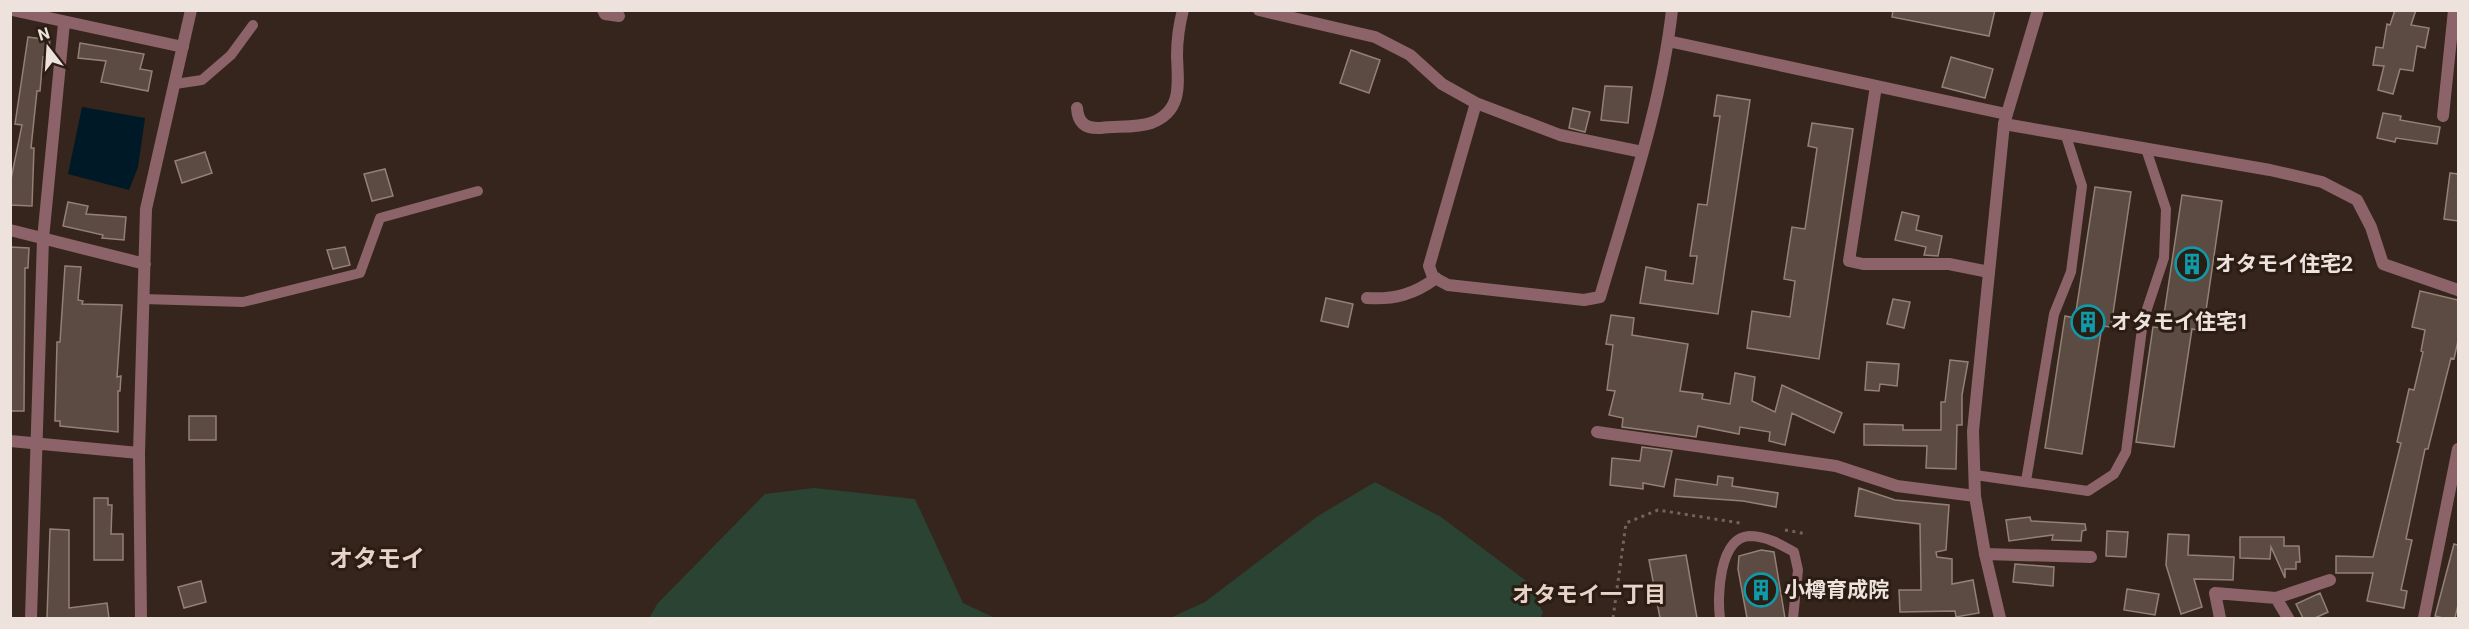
<svg xmlns="http://www.w3.org/2000/svg" width="2469" height="629" viewBox="0 0 2469 629" font-family="Roboto,'Noto Sans JP',sans-serif">
  <style>
    .green { fill: #2b4332 }
    .water { fill: #001927 }
    .building { fill: #5c4b42; stroke: #948076; stroke-width: 1.5 }
    .lines { fill: none; stroke-linecap: round; stroke-linejoin: round }
    .path { stroke: #72635c; stroke-width: 3; stroke-dasharray: 3 4.5; stroke-linecap: butt }
    .service { stroke: #8c6368; stroke-width: 10 }
    .minor { stroke: #8c6368; stroke-width: 12 }
    .tertiary { stroke: #8c6368; stroke-width: 12 }
    .labels { text-anchor: middle; stroke-width: 6; stroke-linejoin: round; paint-order: stroke }
    .poi-label { font-size: 21px; font-weight: bold; fill: #ede2dc; stroke: #2b1c14; text-anchor: start }
    .neighbourhood-label { font-size: 22px; font-weight: bold; fill: #e8d3c8; stroke: #2b1c14 }
    .quarter-label { font-size: 24px; font-weight: bold; fill: #e8d3c8; stroke: #2b1c14 }
  </style>
  <rect width="100%" height="100%" fill="#35251d"/>
  <path class="green" d="M1375 482 1441 517 1529 583 1543 613 1540 618H1170L1205 602 1318 516Z
    M814 488 915 499 963 603 995 618H649L658 603 765 494Z"/>
  <path class="water" d="M82 107 145 118 138 167 129 190 68 174Z"/>
  <path class="building" d="M1893 10H1995L1989 36 1892 17Z
    M2395 10H2416L2411 25 2429 28 2425 48 2417 46 2413 71 2400 69 2393 94 2378 90 2384 66 2373 65 2376 47 2383 48 2387 24 2390 25Z
    M28 37 50 40 48 58 43 57 40 91H37L31 148H34L32 206 10 205 11 179 22 125 15 124Z
    M80 43 144 54 140 69 152 71 148 91 101 82 106 61 78 58Z
    M1351 50 1380 60 1369 93 1340 83Z
    M1951 57 1993 69 1985 98 1942 87Z
    M1605 86 1632 87 1628 123 1601 120Z
    M1717 95 1750 100 1718 314 1640 303 1646 267 1666 271 1665 280 1693 284 1697 256H1690L1698 204 1707 205 1720 116H1714Z
    M1573 108 1590 112 1585 132 1569 128Z
    M2383 113 2401 116 2400 120 2440 127 2437 144 2396 138 2395 142 2377 138Z
    M1812 123 1853 129 1819 359 1747 348 1752 311 1790 317 1795 281 1784 279 1792 227 1805 229 1817 148 1808 146Z
    M205 152 212 173 182 183 175 161Z
    M385 169 393 196 372 201 364 174Z
    M2450 173 2458 174V221L2444 219Z
    M2095 187 2131 192 2111 327 2102 326 2082 454 2045 448 2065 316 2075 318Z
    M2182 195 2222 201 2203 331 2192 329 2174 447 2136 442 2153 327 2162 328Z
    M68 202 88 206 86 214 126 217 124 240 102 238 103 235 63 226Z
    M1902 212 1919 216 1916 230 1942 236 1938 256 1924 255 1926 247 1895 240Z
    M10 247 29 248 28 268H25L24 411H10Z
    M345 247 350 265 333 269 327 250Z
    M65 266 81 267 78 300 83 301 82 304 122 305 117 377 121 376 120 391H118V432L60 426V421H55L57 342H60Z
    M2420 291 2458 300V341L2454 359 2451 358 2428 449H2425L2406 539 2412 540 2401 590 2407 591 2404 608 2367 601 2373 573H2336V556L2373 557 2401 443 2397 442 2409 389 2414 390 2423 352 2421 351 2425 330 2412 327Z
    M1326 298 1353 304 1348 327 1321 321Z
    M1893 299 1910 302 1904 328 1887 324Z
    M1611 315 1634 318 1632 335 1688 344 1680 391 1703 394 1702 399 1730 404 1735 373 1755 377 1752 401 1775 412 1782 385 1842 413 1834 433 1792 413 1785 445 1769 441 1770 432 1740 427 1739 434 1698 426 1696 437 1622 427 1623 418 1609 415 1615 391 1607 390 1613 345 1606 344Z
    M1950 360 1968 362 1962 395V425H1957L1956 469 1926 468 1927 446 1864 445V424L1903 425V430H1941V402H1945Z
    M1867 362 1899 364 1897 386 1880 384 1879 391 1865 390Z
    M189 416H216V440H189Z
    M1642 447 1672 451 1664 487 1643 483V489L1610 485 1612 458 1640 461Z
    M1718 476 1733 478 1732 486 1778 493 1776 507 1743 501 1674 496 1676 479 1717 485Z
    M1859 488 1895 500 1949 505 1946 550 1936 552 1937 557 1952 559V584L1973 580 1979 613 1956 617 1955 611 1900 612 1899 590H1921L1920 524 1855 516Z
    M94 498H108V505H112L111 534H123V560H94Z
    M2030 517 2031 521 2085 524 2086 530 2082 531 2081 541 2052 540 2053 535 2009 541 2006 520Z
    M50 529 69 530V608L107 603 109 618H47Z
    M2107 531 2128 532 2126 557 2106 556Z
    M2168 534 2189 535 2188 555 2234 557 2233 580 2194 579 2202 607 2181 614 2166 565Z
    M2240 537H2284V546H2299L2300 562H2296V569H2285V578L2271 547 2270 559 2240 558Z
    M2454 544 2458 545V605L2455 618H2443L2435 616Z
    M1761 550 1774 552 1785 618H1747L1738 569 1739 556Z
    M1686 555 1697 618H1660L1649 560Z
    M2015 564 2054 567 2053 586 2013 582Z
    M201 581 206 602 184 608 178 587Z
    M2127 589 2159 594 2155 615 2124 610Z
    M2320 593 2328 612 2315 618H2303L2296 604Z"/>
  <g class="lines">
    <path class="path" d="M1785 530 1807 534
      M1613 618 1626 523 1658 510 1740 523"/>
    <path class="service" d="M175 84 202 80 231 55 253 25
      M143 299 243 302 360 273 380 218 478 191
      M1975 475 2088 491 2114 474 2126 452 2143 321 2164 258 2166 209 2146 149
      M2026 481 2054 314 2071 272 2082 186 2066 136
      M1720 618C1717 597 1719 538 1749 536 1766 536 1780 544 1794 552L1798 570 1793 618"/>
    <path class="minor" d="M12 10 183 47
      M603 10 605 14 619 16
      M1259 10 1375 37 1410 55 1442 84 1476 103 1560 135 1642 152
      M1668 41 2006 114
      M1876 86 1849 261 1863 264H1949L1989 272
      M1476 103 1429 266 1433 277 1448 285 1584 300 1600 297C1627 204 1661 108 1672 10
      M1077 108C1078 123 1086 129 1101 128 1116 126 1137 128 1151 123 1183 111 1178 84 1177 56 1177 42 1179 25 1183 10
      M2443 116 2454 10
      M2004 124 2270 170 2322 182 2357 200 2371 227 2383 264 2458 290
      M10 230 145 264
      M1367 298C1394 300 1415 294 1436 278
      M1597 432 1836 466 1897 486 1975 496
      M10 441 139 453
      M1985 554 2091 557
      M2276 598 2330 580
      M31 618 43 239 64 23
      M141 618 139 453 146 209 191 10
      M2220 618 2215 593 2276 598 2288 618
      M2424 618 2458 449"/>
    <path class="tertiary" d="M2000 618 1985 554 1975 496 1973 431 2004 124 2038 10"/>
  </g>
  <defs>
    <symbol id="building-ring" viewBox="-11 -11 22 22"><circle r="9.5" fill="#2b1c14" stroke="#0f9aa8" stroke-width="1.5"/><path d="M-4-6H4V6H1V3H-1V6H-4ZM-2.5-4.3h1.7v1.8h-1.7ZM.8-4.3h1.7v1.8H.8ZM-2.5-1h1.7V.8h-1.7ZM.8-1h1.7V.8H.8Z" fill="#0f9aa8"/></symbol>
  </defs>
  <g fill-rule="evenodd">
    <use href="#building-ring" x="2173" y="245" width="38" height="38"/>
    <use href="#building-ring" x="2069" y="303" width="38" height="38"/>
    <use href="#building-ring" x="1742" y="571" width="38" height="38"/>
  </g>
  <g class="labels">
    <g class="poi-label">
      <text x="2215" y="271">オタモイ住宅2</text>
      <text x="2111" y="329">オタモイ住宅1</text>
      <text x="1784" y="597">小樽育成院</text>
    </g>
    <g class="neighbourhood-label">
      <text x="1589" y="602">オタモイ一丁目</text>
    </g>
    <g class="quarter-label">
      <text x="377" y="567">オタモイ</text>
    </g>
  </g>
  <rect width="2469" height="629" fill="none" stroke="#ede2dc" stroke-width="24"/>
  <g transform="translate(48 48) rotate(343)" stroke="#2b1c14" stroke-width="4.5" paint-order="stroke">
  <path d="M0-4.5L10 22L0 15L-10 22Z" fill="#ede2dc"/>
  <text y="-9" font-size="16" font-weight="bold" text-anchor="middle" fill="#ede2dc">N</text>
  </g>
</svg>
